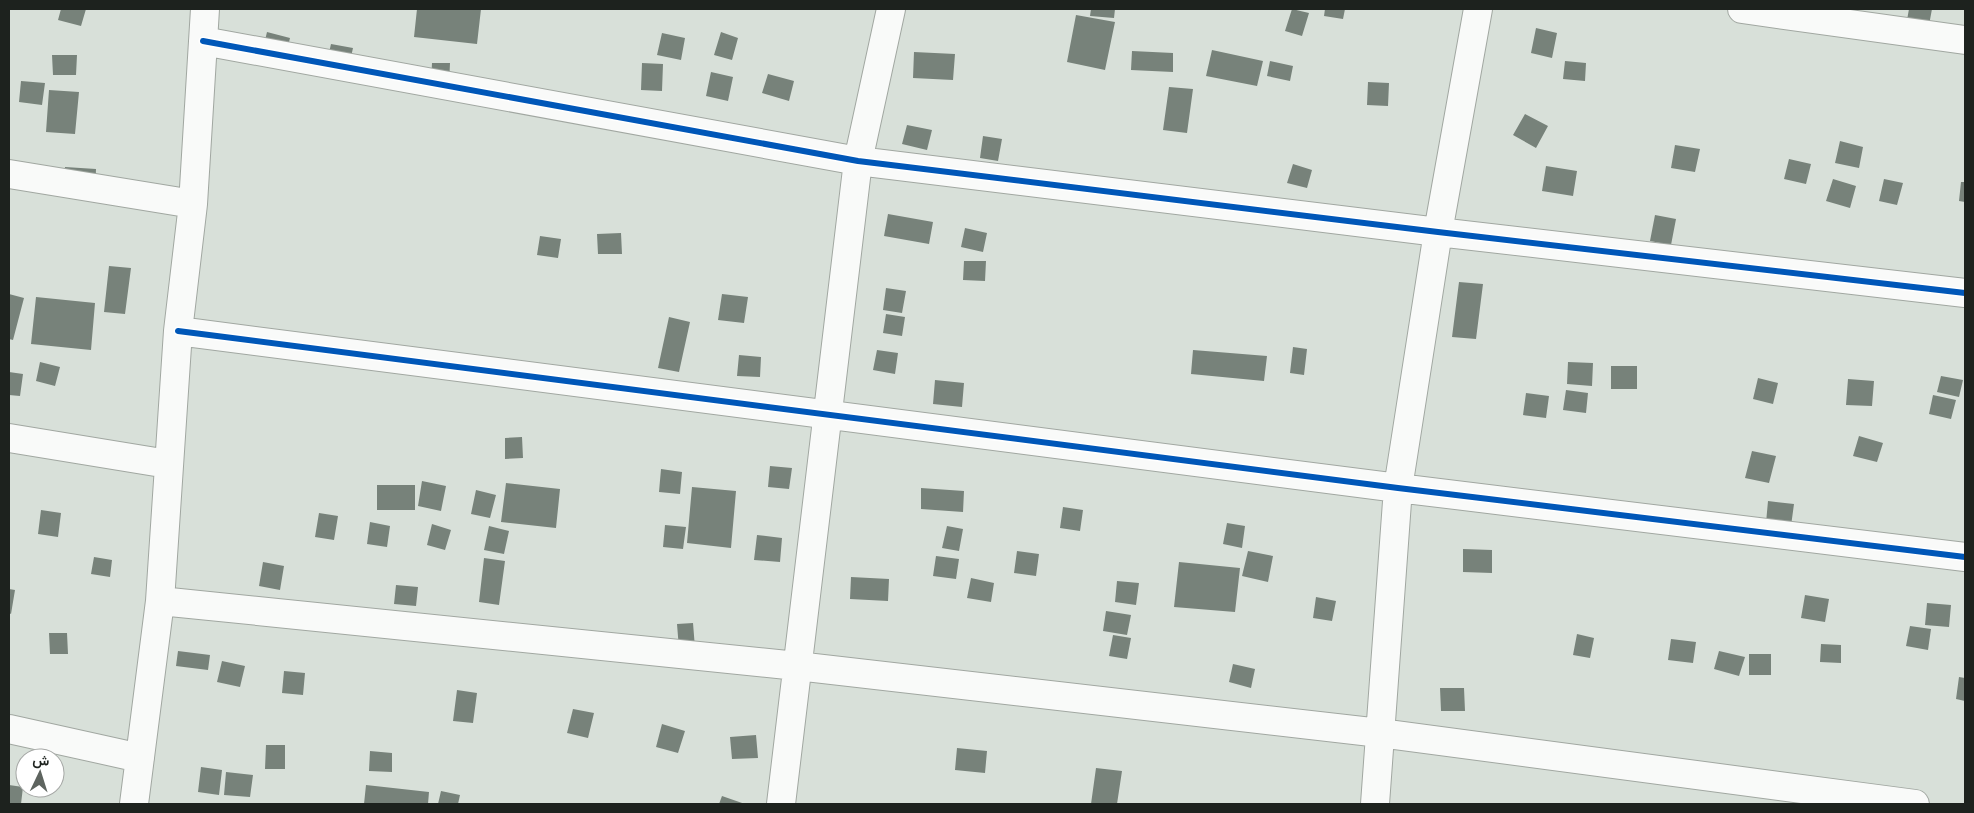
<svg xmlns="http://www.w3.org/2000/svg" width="1974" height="813" viewBox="0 0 1974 813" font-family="'Roboto Condensed',Vazirmatn,sans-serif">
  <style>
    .building { fill: #77827a }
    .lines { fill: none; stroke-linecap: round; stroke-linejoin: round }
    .street-casing { stroke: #a1a7a1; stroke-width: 30 }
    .street { stroke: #f9faf9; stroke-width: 28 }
    .cycleway-casing { stroke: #fff; stroke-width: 9 }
    .cycleway { stroke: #0057b8; stroke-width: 6 }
  </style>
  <rect width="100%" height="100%" fill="#d8e0d9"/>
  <path class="building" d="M61 9H86L81 26 58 20Z
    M417 9H481L477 44 414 37Z
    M1091 9H1115L1114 18 1090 16Z
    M1292 9 1309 13 1302 36 1285 31Z
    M1325 9H1345L1343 19 1324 16Z
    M1909 9H1932L1929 25 1907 20Z
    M1076 15 1115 22 1105 70 1067 62Z
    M1536 28 1557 33 1552 58 1531 53Z
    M267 32 290 38 285 59 262 53Z
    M721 32 738 38 732 60 714 55Z
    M662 33 685 38 681 60 657 55Z
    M331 44 353 48 348 70 326 66Z
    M1212 50 1263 61 1257 86 1206 76Z
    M1132 51 1173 53V72L1131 70Z
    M914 52 955 54 953 80 913 78Z
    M52 55H77L76 75H53Z
    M1270 61 1293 66 1290 81 1267 76Z
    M1565 61 1586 63 1585 81 1563 79Z
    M432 63H450L449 85 431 83Z
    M642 63 663 64 662 91 641 90Z
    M711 72 733 77 728 101 706 96Z
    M768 74 794 81 789 101 762 93Z
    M21 81 45 83 42 105 19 102Z
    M1368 82 1389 83 1388 106 1367 105Z
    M1169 87 1193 89 1187 133 1163 130Z
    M49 90 79 92 75 134 46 132Z
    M1525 114 1548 126 1536 148 1513 135Z
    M907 125 932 130 927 150 902 144Z
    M983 136 1002 139 998 161 980 158Z
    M1840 141 1863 147 1859 168 1835 163Z
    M1675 145 1700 149 1695 172 1671 168Z
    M1789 159 1811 164 1806 184 1784 179Z
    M1293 164 1312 170 1307 188 1287 183Z
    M1546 166 1577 171 1573 196 1542 191Z
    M65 167 96 169 95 191 64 190Z
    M1833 179 1856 186 1850 208 1826 201Z
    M1884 179 1903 183 1897 205 1879 201Z
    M1961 182H1965V202L1959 201Z
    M888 214 933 222 929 244 884 236Z
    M1655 215 1676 219 1671 245 1650 241Z
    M965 228 987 233 983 252 961 247Z
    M621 233 622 254H598L597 234Z
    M540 236 561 239 558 258 537 255Z
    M964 261H986L985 281 963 280Z
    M109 266 131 268 125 314 104 312Z
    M1459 282 1483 284 1476 339 1452 337Z
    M886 288 906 291 902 313 883 310Z
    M9 294 24 298 13 340 9 339Z
    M722 294 748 297 744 323 718 320Z
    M36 297 95 303 91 350 31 344Z
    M886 314 905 317 902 336 883 333Z
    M669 317 690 322 679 372 658 368Z
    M1293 347 1307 349 1304 375 1290 373Z
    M877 350 898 353 895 374 873 370Z
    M1193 350 1267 356 1264 381 1191 374Z
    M739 355 761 357 760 377 737 376Z
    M40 362 60 367 55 386 36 381Z
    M1568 362 1593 363 1592 386 1567 384Z
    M1611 366H1637V389H1611Z
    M9 372 23 374 20 396 9 395Z
    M1941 376 1963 380 1959 397 1937 392Z
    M1758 378 1778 383 1773 404 1753 399Z
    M1848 379 1874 381 1872 406 1846 405Z
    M935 380 964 383 962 407 933 404Z
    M1566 390 1588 393 1586 413 1563 410Z
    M1526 393 1549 396 1546 418 1523 415Z
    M1933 395 1956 400 1951 419 1929 414Z
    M1859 436 1883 443 1877 462 1853 456Z
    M522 437 523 458 505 459V438Z
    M1752 451 1776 456 1769 483 1745 478Z
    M770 466 792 468 789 489 768 487Z
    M661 469 682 472 680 494 659 492Z
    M422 481 446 486 441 511 418 506Z
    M506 483 560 489 556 528 501 522Z
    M377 485H415V510H377Z
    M692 487 736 491 731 548 687 543Z
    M921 488 964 491 963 512 921 509Z
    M476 490 496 495 490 518 471 514Z
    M1768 501 1794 504 1791 526 1766 523Z
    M1063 507 1083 510 1080 531 1060 528Z
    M41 510 61 513 58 537 38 534Z
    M319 513 338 516 334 540 315 537Z
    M370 522 390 526 387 547 367 544Z
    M1227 523 1245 526 1242 548 1223 544Z
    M432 524 451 530 445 550 427 545Z
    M665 525 686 527 683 549 663 547Z
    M489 526 509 531 504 554 484 550Z
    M947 526 963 529 959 551 942 548Z
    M757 535 782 538 780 562 754 560Z
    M1463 549 1492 550V573L1463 572Z
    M1017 551 1039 554 1036 576 1014 573Z
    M1248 551 1273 556 1268 582 1242 576Z
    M936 556 959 559 956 579 933 576Z
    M94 557 112 560 110 577 91 574Z
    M484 558 505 561 499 605 479 602Z
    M263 562 284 566 280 590 259 586Z
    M1179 562 1240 568 1235 612 1174 607Z
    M851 577 889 579 888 601 850 599Z
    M971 578 994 583 991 602 967 598Z
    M1117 581 1139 583 1136 605 1115 602Z
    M396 585 418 587 416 606 394 604Z
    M9 589 15 590 11 614 9 613Z
    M1805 595 1829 599 1825 622 1801 618Z
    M1316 597 1336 601 1332 621 1313 618Z
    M1927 603 1951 605 1949 627 1925 625Z
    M1106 611 1131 615 1127 635 1103 631Z
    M693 623 695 648 679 649 677 624Z
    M1910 626 1931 629 1928 650 1906 646Z
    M49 633H67L68 654H50Z
    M1577 634 1594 638 1590 658 1573 655Z
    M1113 635 1131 638 1127 659 1109 656Z
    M1671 639 1696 642 1693 663 1668 660Z
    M1821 644 1841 645V663L1820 662Z
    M178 651 210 655 208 670 176 666Z
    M1719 651 1745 657 1739 676 1714 669Z
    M1749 654H1771V675H1749Z
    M222 661 245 666 240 687 217 682Z
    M1233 664 1255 669 1251 688 1229 682Z
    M284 671 305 673 303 695 282 693Z
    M1959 677 1965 678V701L1956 699Z
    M1440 688H1464L1465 711H1441Z
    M457 690 477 693 473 723 453 721Z
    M573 709 594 713 588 738 567 733Z
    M662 724 685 731 678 753 656 747Z
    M756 735 758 758 732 759 730 737Z
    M266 745H285V769H265Z
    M957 748 987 751 985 773 955 770Z
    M370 751 392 753V772L369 771Z
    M201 767 222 770 219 795 198 792Z
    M1096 768 1122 771 1117 804H1091Z
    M226 772 253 775 250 797 224 795Z
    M9 785 23 787 21 804H9Z
    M366 785 429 792 428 804H364Z
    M441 791 460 795 458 804H438Z
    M722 796 745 804H719Z"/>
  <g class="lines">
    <defs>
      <path id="street" d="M1742 9 1965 40
        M203 41 858 161 1438 232 1965 293
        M9 174 193 204
        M178 331 1398 488 1965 557
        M9 438 168 464
        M160 601 797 666 1380 733 1915 804
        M9 729 140 758
        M134 804 160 601 178 331 193 204 205 9
        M781 804 858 161 891 9
        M1375 804 1398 488 1438 232 1478 9"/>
    </defs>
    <use href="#street" class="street-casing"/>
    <use href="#street" class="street"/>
    <defs>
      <path id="cycleway" d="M203 41 858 161 1438 232 1965 293
        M178 331 1398 488 1965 557"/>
    </defs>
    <use href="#cycleway" class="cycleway-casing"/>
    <use href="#cycleway" class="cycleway"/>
  </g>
  <rect width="1974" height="813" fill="none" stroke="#1d221e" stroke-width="20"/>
  <g transform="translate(40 773) rotate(4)"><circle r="24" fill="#ffffff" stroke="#a5a7a5"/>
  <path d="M0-4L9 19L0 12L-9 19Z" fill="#5e645f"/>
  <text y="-8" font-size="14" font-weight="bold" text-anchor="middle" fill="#1d221e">ش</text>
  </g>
</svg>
